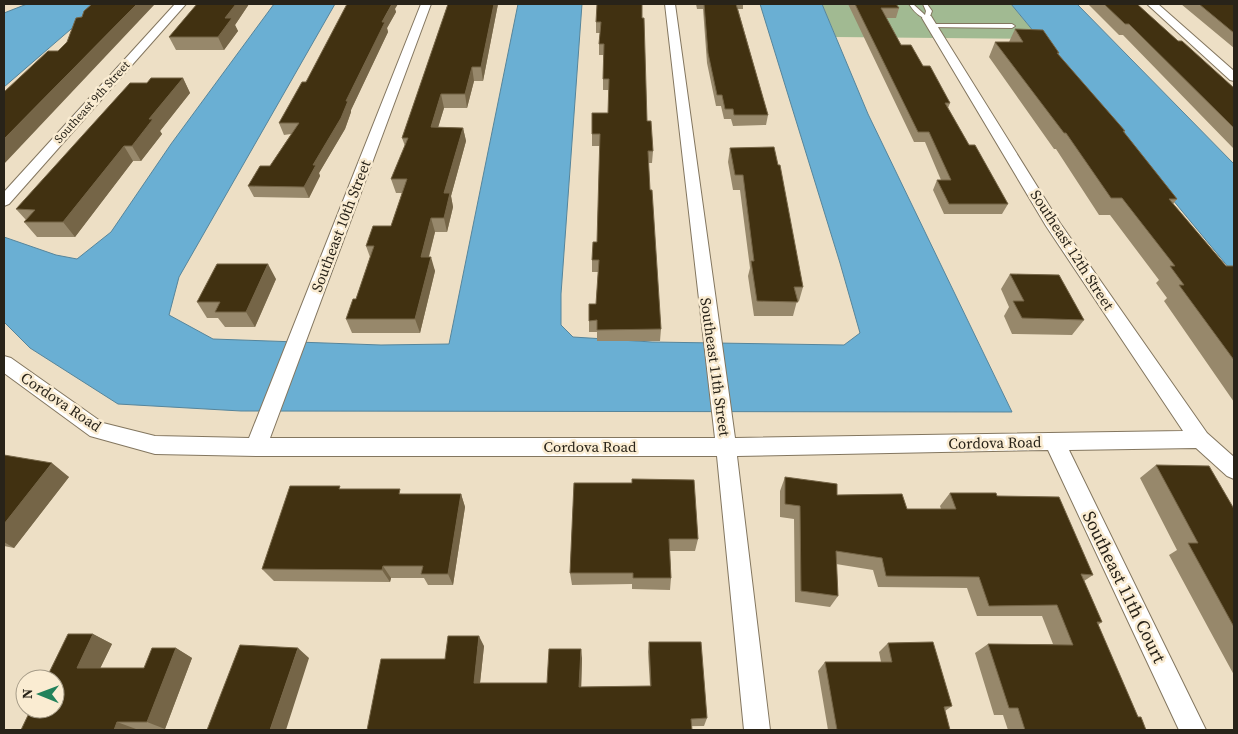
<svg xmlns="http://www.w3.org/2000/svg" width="1238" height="734" viewBox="0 0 1238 734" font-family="'Source Serif 4',serif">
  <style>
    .green { fill: #a1ba92 }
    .water { fill: #6aafd3; stroke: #56859b }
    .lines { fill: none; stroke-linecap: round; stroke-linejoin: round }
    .service-casing { stroke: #83765f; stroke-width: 2 }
    .minor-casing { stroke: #83765f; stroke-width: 2 }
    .service { fill: #fff; fill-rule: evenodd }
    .minor { fill: #fff; fill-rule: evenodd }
    .wall { fill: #97886b }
    .shaded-wall { fill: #756547 }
    .building { fill: #413111; stroke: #756547 }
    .labels { text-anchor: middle; stroke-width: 5; stroke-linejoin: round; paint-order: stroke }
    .far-street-label { font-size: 12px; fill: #282319; stroke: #faecd2 }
    .street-label { font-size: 15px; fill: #282319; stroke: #faecd2 }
    .near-street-label { font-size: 18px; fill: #282319; stroke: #faecd2 }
  </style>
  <rect width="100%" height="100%" fill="#eddfc5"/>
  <path class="green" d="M822 4H1011L1040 39 836 37Z"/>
  <path class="water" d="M27 4H100L4 87V13Z
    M274 4H335L179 277 169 315 213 339 381 345 449 344 518 4H582L561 294V325L573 337 652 342 844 345 860 333 840 263 760 4H822L868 114 1012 412 241 411 118 404 30 348 4 322V237L56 255 77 259 111 232 171 144Z
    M1011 4H1077L1234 164V274Z"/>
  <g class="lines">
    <defs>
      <path id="service" d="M909 4H913L925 15 926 11 923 4H927L932 11 929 19C920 19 913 10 909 4Z
        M932 24H1012L1015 26 1012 28 930 27V25Z"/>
      <path id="minor" d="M175 4H186L9 204 4 206V192Z
        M421 4H431L270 438H715L665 4H675L735 438 1183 431 1046 226 922 18 923 16H931L1060 223 1207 433 1234 457V479L1227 476 1196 448 1069 450 1206 730H1179L1048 450 737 456 770 730H744L717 456H256L155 454 90 436 4 373V356L11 358 103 423 155 436 249 438Z
        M1147 4H1158L1234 71V81L1230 80Z"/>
    </defs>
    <use href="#service" class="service-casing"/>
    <use href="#minor" class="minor-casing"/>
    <use href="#service" class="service"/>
    <use href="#minor" class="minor"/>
  </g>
  <path class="wall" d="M197 4H249L235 25 238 31 224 50H176L169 37Z
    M448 4H498L483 81H474L467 108H444L438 127 463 128 466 141 451 196 453 207 447 232H435L429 257 435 271 420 333H352L346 319 356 299 370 257 366 246 391 226 402 193H396L391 179 405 146 402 138Z
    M696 4H743V9H738L768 115 766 125 733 126 731 119H724L721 106H716L707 63 703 9H697Z
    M848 4H896L899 8 896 18H886L901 45 923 66 950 103 948 108 969 145 1008 204 1002 214H944L933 190 937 180H941L925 142H914Z
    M1088 4H1137L1178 41 1234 88V149L1123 35H1119Z
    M1181 4H1234V48Z
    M395 9 396 12 387 28 388 32 351 110V112L345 129 319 173 320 176 309 198 254 197 248 186 270 166 291 134 284 135 279 123 306 82Z
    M642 18 647 121 653 151 652 163H648L650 190 661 329 660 341H597V332H589V321L596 304 598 272H592V260L597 242 600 146H592V134L608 113 609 90H603V55H599V44L600 33H596V22Z
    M1015 29 1059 53 1058 54 1125 131 1124 132 1177 199 1173 204 1226 266H1234V402L1164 301 1167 298 1156 283 1159 280 1110 215H1099L1056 149H1054L989 57 995 42H1009Z
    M183 78 190 93 160 131 162 134 141 161H133L75 237H37L24 222 26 220 16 209 147 83Z
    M730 148 803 287 799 301H797L793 316H754L748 276 750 268 740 190H733L728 162Z
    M1010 274 1084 320 1072 335 1012 334 1004 316 1009 307 1001 289Z
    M276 279 255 327H225L218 318H207L197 302Z
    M4 455 69 477 14 548 4 546Z
    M1156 465 1234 509V675L1210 631 1169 555 1177 550 1140 478Z
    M785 477 837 495 907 509H941L940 506 950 493 997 496 1093 575 1084 581 1102 622 1098 625 1138 717 1146 730H1008L1003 715H994L975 653 988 644H1053L1042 616H977L967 588 878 587 873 570 836 564 838 596 830 607 795 602 794 519 780 517V491Z
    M574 483 698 539 695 551H670L671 578 670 590 632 589V584L572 585 570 573Z
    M342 489 403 494H461L465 507 453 585H428L424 578H391L390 582 274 581 262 569Z
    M93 634 112 644 100 668H144L176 648 192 658 165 729 21 730Z
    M649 642 707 718 704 726 367 730 445 659 484 646 480 683H547L582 658 581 687 650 686 648 652Z
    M888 643 952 706 945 711 950 730H828L818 671 825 662H881L879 652Z"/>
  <path class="shaded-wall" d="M137 4H155L4 164V139Z
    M236 4H249L235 25 238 31 224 50 218 37 225 18Z
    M392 4H398L395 9 396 12 387 28 388 32 351 110V112L345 129 319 173 320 176 309 198 304 187 313 165 382 22Z
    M494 4H498L483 81 481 67Z
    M472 67 474 81 467 108 465 94Z
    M183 78 190 93 160 131 162 134 141 161 132 146 149 119Z
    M441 94 444 108 434 141 431 127Z
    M463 128 466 141 451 196 453 207 447 232 444 218V193Z
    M124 146 133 161 75 237 63 222Z
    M431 218 435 232 425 271 421 257Z
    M431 257 435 271 420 333 415 319Z
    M268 264 276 279 255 327 246 312Z
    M52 463 69 477 14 548 4 542V524Z
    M461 494 465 507 453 585 448 574Z
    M383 566 391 578 390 582 382 570Z
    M93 634 112 644 96 677 77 668Z
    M479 636 484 646 479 692 474 683Z
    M176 648 192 658 165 729 147 722Z
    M298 648 309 658 286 730H270Z
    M581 649 582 658 581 695 579 687Z
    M117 722 136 729V730H114Z"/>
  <path class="building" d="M92 4H137L4 139V92L48 51H58L67 42 76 18 82 17 84 11Z
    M197 4H236L225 18H232L218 37H169Z
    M347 4H392L382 22H385L346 101H348L341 118 313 165H316L304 187 248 186 260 166H270L299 123H279L302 82H306Z
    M448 4H494L481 67H472L465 94H441L431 127 463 128 444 193H450L444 218H431L421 257H431L415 319H346L353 299H356L374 246H366L373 226H391L407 179H391L408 138H402Z
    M597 4H642V18H644L647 121H651L653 151H648L650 190H652L661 329 597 330V320L589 321V304H596L599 260H592L593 242H597L600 134H592V113H608L609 79H603L604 44H599L601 22H596Z
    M704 4H736L768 115H734L733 109H725L722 95H717L708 53Z
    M855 4H896L899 8H881L901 45H911L923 66H930L950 103H945L969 145H975L1008 204H949L937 180H951L929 132H918Z
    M1104 4H1137L1178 41H1182L1234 88V128L1129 24H1125Z
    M1199 4H1234V33Z
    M1015 29 1043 30 1059 53H1057L1125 131H1123L1177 199H1169L1226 266H1234V360L1179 285H1184L1170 266H1175L1122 198H1111L1066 133H1064L995 42H1023Z
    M151 78H183L149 119H153L132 146H124L63 222H24L35 210 16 209 130 83H147Z
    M774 147 778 165H780L803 287H794L798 302 757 301 751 261H754L743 175H735L730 148Z
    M217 264H268L246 312H215L220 302H197Z
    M1010 274 1059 275 1084 320 1022 318 1013 301H1024Z
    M4 455 52 463 4 524Z
    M1156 465 1209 466 1234 509V627L1188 543H1198Z
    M785 477 837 484V495L902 494 907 509H956L950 493H996L997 496 1059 497 1093 575 1081 574 1102 622H1097L1138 717H1141L1146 730H1025L1018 708H1009L988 644 1073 645 1057 605 989 606 979 577 886 576 882 558 836 551 838 596 801 591 800 506 785 504Z
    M632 479 694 480 698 539H669L671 578H633V573H570L574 483H632Z
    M290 486H340L339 489H400L399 494H461L448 574H421L423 566H383L382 570 262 569Z
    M68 634H93L77 668H144L152 648H176L147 722H117L114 730H21L31 709H55V679H46Z
    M448 636H479L474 683H547L549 649H581L579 687 651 686 649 642H701L707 718 691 719 692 730H367L381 659H445Z
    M933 642 952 706 944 707 950 730H837L825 662H892L888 643Z
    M240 645 298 648 270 730H207Z"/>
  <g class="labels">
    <g class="far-street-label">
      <text transform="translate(92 102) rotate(-48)" y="4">Southeast 9th Street</text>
    </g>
    <g class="street-label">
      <text transform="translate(341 226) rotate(-69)" y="5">Southeast 10th Street</text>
      <text transform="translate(1072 250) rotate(57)" y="5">Southeast 12th Street</text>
      <text transform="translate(715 367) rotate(82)" y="5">Southeast 11th Street</text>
      <text transform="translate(61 402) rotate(34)" y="5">Cordova Road</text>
      <text transform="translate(995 443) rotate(-1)" y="5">Cordova Road</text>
      <text x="590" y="452">Cordova Road</text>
    </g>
    <g class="near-street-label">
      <text transform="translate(1124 587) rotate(64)" y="6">Southeast 11th Court</text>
    </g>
  </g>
  <rect width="1238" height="734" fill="none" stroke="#282319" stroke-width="10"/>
  <g transform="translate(40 694) rotate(271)"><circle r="24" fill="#faecd2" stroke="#a69c88"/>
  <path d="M0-4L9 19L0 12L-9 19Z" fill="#22825b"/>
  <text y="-8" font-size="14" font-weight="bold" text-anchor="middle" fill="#282319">N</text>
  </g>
</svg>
